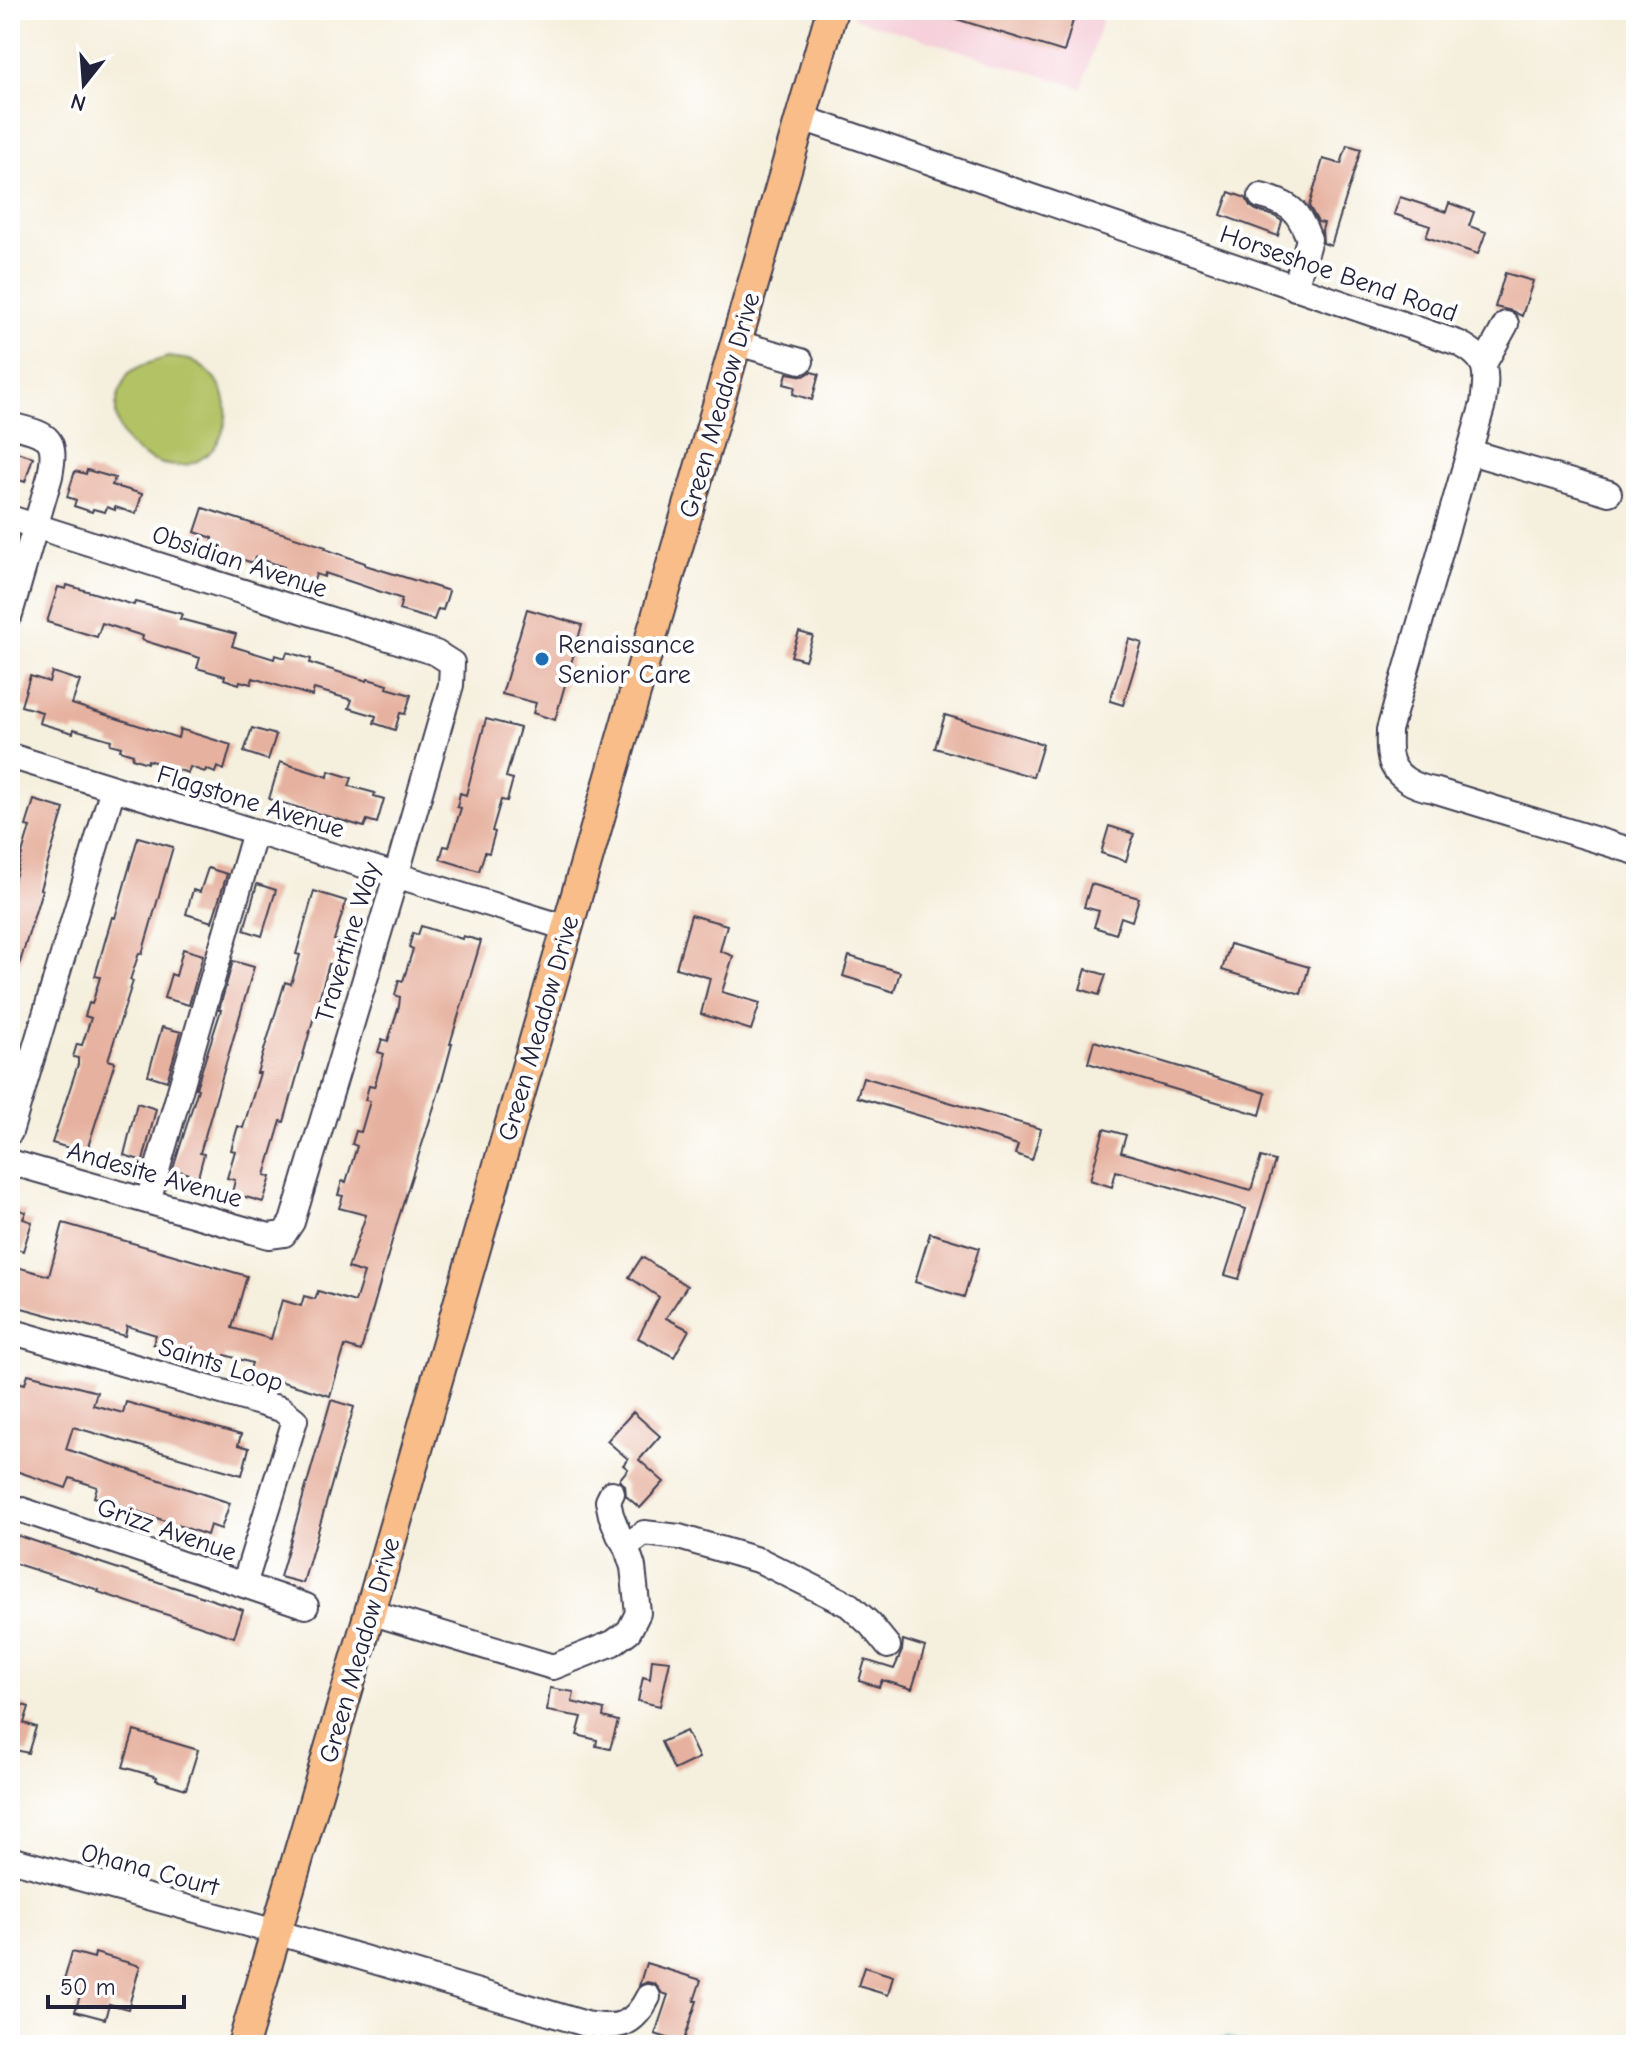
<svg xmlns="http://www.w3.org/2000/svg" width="1646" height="2055" viewBox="0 0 1646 2055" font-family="'Comic Neue',sans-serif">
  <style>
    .built { fill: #f5cfd9 }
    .green { fill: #b3c265; stroke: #6a7250; stroke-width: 2 }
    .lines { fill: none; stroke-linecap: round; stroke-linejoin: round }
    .stream { stroke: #43b2be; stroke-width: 5 }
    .building { fill: #e6b19f }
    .minor-casing { stroke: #424153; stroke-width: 28 }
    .major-casing { stroke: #424153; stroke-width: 34 }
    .minor { stroke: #fff; stroke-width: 24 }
    .major { stroke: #f8bd89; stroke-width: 30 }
    .poi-dot { fill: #1f6fb2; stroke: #fff; stroke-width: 3 }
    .labels { text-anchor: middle; stroke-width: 8; stroke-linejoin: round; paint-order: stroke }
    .street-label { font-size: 26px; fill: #22223b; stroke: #fff }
    .poi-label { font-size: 26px; fill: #22223b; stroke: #fff; text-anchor: start }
  </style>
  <rect width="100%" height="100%" fill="#fff"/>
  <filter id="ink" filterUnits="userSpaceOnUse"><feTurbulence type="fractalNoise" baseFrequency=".0125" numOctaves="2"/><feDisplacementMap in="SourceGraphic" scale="16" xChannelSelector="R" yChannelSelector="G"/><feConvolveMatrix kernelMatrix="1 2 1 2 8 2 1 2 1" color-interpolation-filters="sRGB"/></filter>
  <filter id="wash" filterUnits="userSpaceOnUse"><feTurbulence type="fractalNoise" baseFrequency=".006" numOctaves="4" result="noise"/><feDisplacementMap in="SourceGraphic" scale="32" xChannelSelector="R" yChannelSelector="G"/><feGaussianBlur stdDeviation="1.8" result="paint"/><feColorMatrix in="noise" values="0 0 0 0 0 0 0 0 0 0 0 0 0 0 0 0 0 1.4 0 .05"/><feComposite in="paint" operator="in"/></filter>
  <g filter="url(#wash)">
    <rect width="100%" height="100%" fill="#f5efdd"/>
    <path class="built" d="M855 10H1105L1082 88 853 18Z"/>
    <path class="green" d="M168 357C175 358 185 358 192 361 260 394 217 490 152 460 143 456 133 451 127 442 114 424 112 405 123 385 123 383 127 375 128 374 138 365 156 361 168 357Z"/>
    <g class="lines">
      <path class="stream" d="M1213 2045 1226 2039 1250 2045"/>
    </g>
    <g id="blocks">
      <path class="building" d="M940 10H1076L1064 52 940 14Z
        M1347 145 1361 149 1331 246 1323 243 1322 230 1324 223 1318 222 1309 206 1323 159 1341 164Z
        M1229 192 1246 198 1250 206 1256 210 1274 216 1282 221 1278 236 1221 215Z
        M1400 197 1446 212 1449 203 1474 212 1469 226 1486 232 1478 254 1426 237 1430 226 1394 214Z
        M1505 273 1533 281 1522 316 1512 311 1495 307Z
        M811 372 819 374 812 400 793 394 795 387 784 384 787 373 804 376Z
        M10 450 33 457 25 482 10 477Z
        M87 470 115 478 112 485 142 494 136 514 115 507V510L107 507 105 512 93 509 92 512 74 506 76 500 67 497 75 471 86 474Z
        M203 508 326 547 325 549 365 563V565L449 591 443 610 438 609 434 620 399 610 402 599 325 573 324 577 316 574 313 584 282 574 284 567 255 557 253 563 219 552 221 546 212 544 213 538 195 532Z
        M67 585 134 605 135 602 182 614 180 619 236 634 232 646 274 659 275 655 285 658 287 652 311 659 310 663 367 681 368 679 388 685 387 688 411 695 405 714 400 713 395 730 374 723 376 716 349 708 352 700 314 689 312 696 253 678 251 684 240 681 239 684 224 679 225 676 197 668 200 658 142 640 143 636 102 623 97 637 47 622 58 587 66 589Z
        M527 609 582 625 555 720 533 713 536 703 502 694Z
        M799 632 813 636 805 660 791 656Z
        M1129 639 1142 643 1123 705 1110 701Z
        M52 672 80 681 72 704 178 738 180 729 231 745 224 770 217 767 215 773 206 769 205 772 190 767 188 773 148 760 147 763 132 758 133 754 120 750 121 747 110 744 111 740 74 729 73 733 39 723 42 712 21 706 30 676 49 682Z
        M945 715 1043 744 1033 777 935 748Z
        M486 719 520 728 506 777 513 779 507 801 501 800 492 831 495 832 489 853 485 852 479 871 440 859 444 846 449 847 461 808 457 807 460 793 466 795Z
        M252 728 276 735 268 760 244 752Z
        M280 762 328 777 329 771 352 778 349 786 375 793 374 796 384 799 377 823 367 820 364 827 269 799Z
        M34 800 64 809 40 889 42 890 14 982H10V880L14 881 30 827 26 826Z
        M1109 826 1134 834 1126 861 1101 853Z
        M138 837 173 847 142 954 139 953 130 980 133 981 108 1060 115 1062 86 1153 52 1143 78 1064V1058L73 1057 77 1044 82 1045 91 1018 85 1016 89 1003 92 1004 100 977 95 976 112 917 115 918Z
        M208 868 227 874 212 922 186 914 193 890 200 892Z
        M257 884 276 890 262 936 244 930Z
        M1091 884 1139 898 1132 921 1121 917 1116 934 1094 927 1099 911 1084 907Z
        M314 891 346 901 334 940 341 942 334 965 329 964 284 1122 281 1121 265 1175 271 1177 263 1202 232 1193 235 1180 227 1178 235 1151 231 1150 238 1126 243 1128 260 1073H257L285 982 291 984 300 955 296 954Z
        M691 915 727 925 720 951 733 956 722 992 760 1003 751 1030 701 1014 710 978 676 968Z
        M421 926 462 939 463 936 481 941 450 1044H452L441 1085 397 1223 361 1351 345 1346 330 1396 249 1372 252 1363 225 1355 222 1364 153 1344 156 1335 127 1326 125 1336 11 1305 14 1294 10 1293V1265L49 1276 63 1223 247 1276 232 1328 271 1339 282 1300 301 1306 304 1296 315 1299 318 1291 355 1302 364 1273 348 1268 366 1215 339 1208 343 1196 338 1195 342 1181 346 1182 357 1146 352 1144 356 1131 361 1132 370 1101 365 1100 369 1086 374 1087 384 1054 378 1052 382 1039 388 1041 399 1006 400 997 395 995 399 980 403 981 413 949 409 947 413 933 418 935Z
        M1230 944 1309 967 1301 994 1222 970Z
        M183 949 203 955 189 1005 164 998 171 974 176 976Z
        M849 956 900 972 894 992 843 976Z
        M233 961 254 967 200 1153 204 1154 198 1177 173 1169 198 1089 196 1088 221 1010H219Z
        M1086 969 1106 975 1099 995 1080 989Z
        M162 1027 181 1032 167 1081 148 1075Z
        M1094 1041 1266 1093 1260 1115 1088 1063Z
        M863 1077 1041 1129 1032 1160 1015 1154 1018 1145 857 1097Z
        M137 1103 156 1109 143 1161 124 1155Z
        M1104 1129 1126 1135 1121 1152 1251 1190 1261 1157 1275 1161 1239 1279 1225 1275 1246 1209 1116 1171 1112 1187 1090 1180Z
        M10 1207 26 1212 23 1219 32 1222 23 1251 15 1248 14 1252 10 1251Z
        M930 1233 979 1248 964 1297 915 1282Z
        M642 1257 687 1286 666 1318 689 1330 674 1357 638 1338 659 1297 629 1277Z
        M28 1374 97 1392 93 1405 123 1413 126 1402 241 1435 238 1445 249 1448 242 1475 73 1427 66 1449 230 1503 221 1529 210 1525 207 1535 94 1497 97 1487 70 1478 66 1488 10 1469V1380L25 1384Z
        M331 1400 354 1407 303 1583 280 1577Z
        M633 1412 660 1436 639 1460 664 1482 640 1508 626 1496 625 1485 619 1480 628 1469 623 1465 628 1459 607 1441Z
        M10 1533 243 1610 234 1637 98 1592 99 1590 10 1562Z
        M903 1640 925 1647 912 1689 882 1680 879 1687 859 1681 865 1660 894 1669 902 1651Z
        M652 1659 670 1661 660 1706 638 1701 643 1677 650 1679Z
        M550 1688 574 1692 572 1702 604 1710 603 1717 618 1721 610 1749 596 1746 597 1740 577 1735 582 1717 547 1711Z
        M10 1701 29 1707 24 1723 36 1727 28 1753 16 1750 14 1758 10 1757Z
        M134 1731 198 1750 186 1789 156 1780 157 1777 123 1767Z
        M686 1731 699 1758 674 1770 661 1742Z
        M72 1952 94 1958 95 1953 140 1966 128 2009 109 2004 105 2019 75 2011 81 1993 62 1988Z
        M646 1963 701 1980 694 2001H697L683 2043 655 2034 668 1995 662 1993 655 1984 647 1982 639 1986Z
        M864 1967 893 1976 888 1995 858 1986Z"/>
    </g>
  </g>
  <g filter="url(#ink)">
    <use href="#blocks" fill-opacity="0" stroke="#424153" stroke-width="2"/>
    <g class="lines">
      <defs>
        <path id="minor" d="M802 118 1458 343C1490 359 1487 372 1483 404L1389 730C1389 739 1388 749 1390 757 1394 777 1415 787 1434 790L1636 852
          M1261 196C1291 204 1298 210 1309 239L1295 288
          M737 343 801 361
          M1484 364 1506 324
          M10 425C47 435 58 434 50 476L10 614
          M1470 452 1609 493
          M10 518 436 653 452 663 451 685 396 876 292 1222 284 1234 269 1236 10 1162
          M10 756 567 928
          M10 1132 113 788
          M148 1201 255 832
          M10 1331 281 1409 295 1420 244 1585
          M10 1506 306 1606
          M626 1546 644 1533 679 1537 761 1561 849 1605 870 1624 888 1646
          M370 1612 553 1667 613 1643 629 1631 638 1613 633 1567 626 1546 619 1535 611 1515 608 1501 612 1493
          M10 1859 276 1932 586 2024C617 2029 633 2027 648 1997"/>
        <path id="major" d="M243 2045 370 1612 832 10"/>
      </defs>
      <use href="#minor" class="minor-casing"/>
      <use href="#major" class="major-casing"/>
      <use href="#minor" class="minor"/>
      <use href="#major" class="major"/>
    </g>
  </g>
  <circle class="poi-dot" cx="542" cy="659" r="8"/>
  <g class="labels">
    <g class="street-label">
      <text transform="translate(1339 273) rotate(19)" y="9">Horseshoe Bend Road</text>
      <text transform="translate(719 405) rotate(-74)" y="9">Green Meadow Drive</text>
      <text transform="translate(240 561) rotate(18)" y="9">Obsidian Avenue</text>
      <text transform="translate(251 801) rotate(17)" y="9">Flagstone Avenue</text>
      <text transform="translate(347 942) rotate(-73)" y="9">Travertine Way</text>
      <text transform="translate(538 1028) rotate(-74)" y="9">Green Meadow Drive</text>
      <text transform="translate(155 1174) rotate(16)" y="9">Andesite Avenue</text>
      <text transform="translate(221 1364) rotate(17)" y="9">Saints Loop</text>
      <text transform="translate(167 1529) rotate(19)" y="9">Grizz Avenue</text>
      <text transform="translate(359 1650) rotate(-74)" y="9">Green Meadow Drive</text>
      <text transform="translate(150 1869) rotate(15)" y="9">Ohana Court</text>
    </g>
    <g class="poi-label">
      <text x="558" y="653">Renaissance<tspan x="558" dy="30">Senior Care</tspan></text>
    </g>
  </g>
  <rect width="1646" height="2055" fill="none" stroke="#fff" stroke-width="40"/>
  <g transform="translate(84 84) rotate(197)" stroke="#ffffff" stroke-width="6" paint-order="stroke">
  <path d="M0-6L14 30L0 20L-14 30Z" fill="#22223b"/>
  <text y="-12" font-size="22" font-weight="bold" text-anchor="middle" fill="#22223b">N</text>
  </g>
  <path d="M48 1995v12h136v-12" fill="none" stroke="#22223b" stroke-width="4"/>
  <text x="60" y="1995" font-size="24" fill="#22223b" stroke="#ffffff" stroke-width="6" paint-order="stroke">50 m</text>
</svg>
